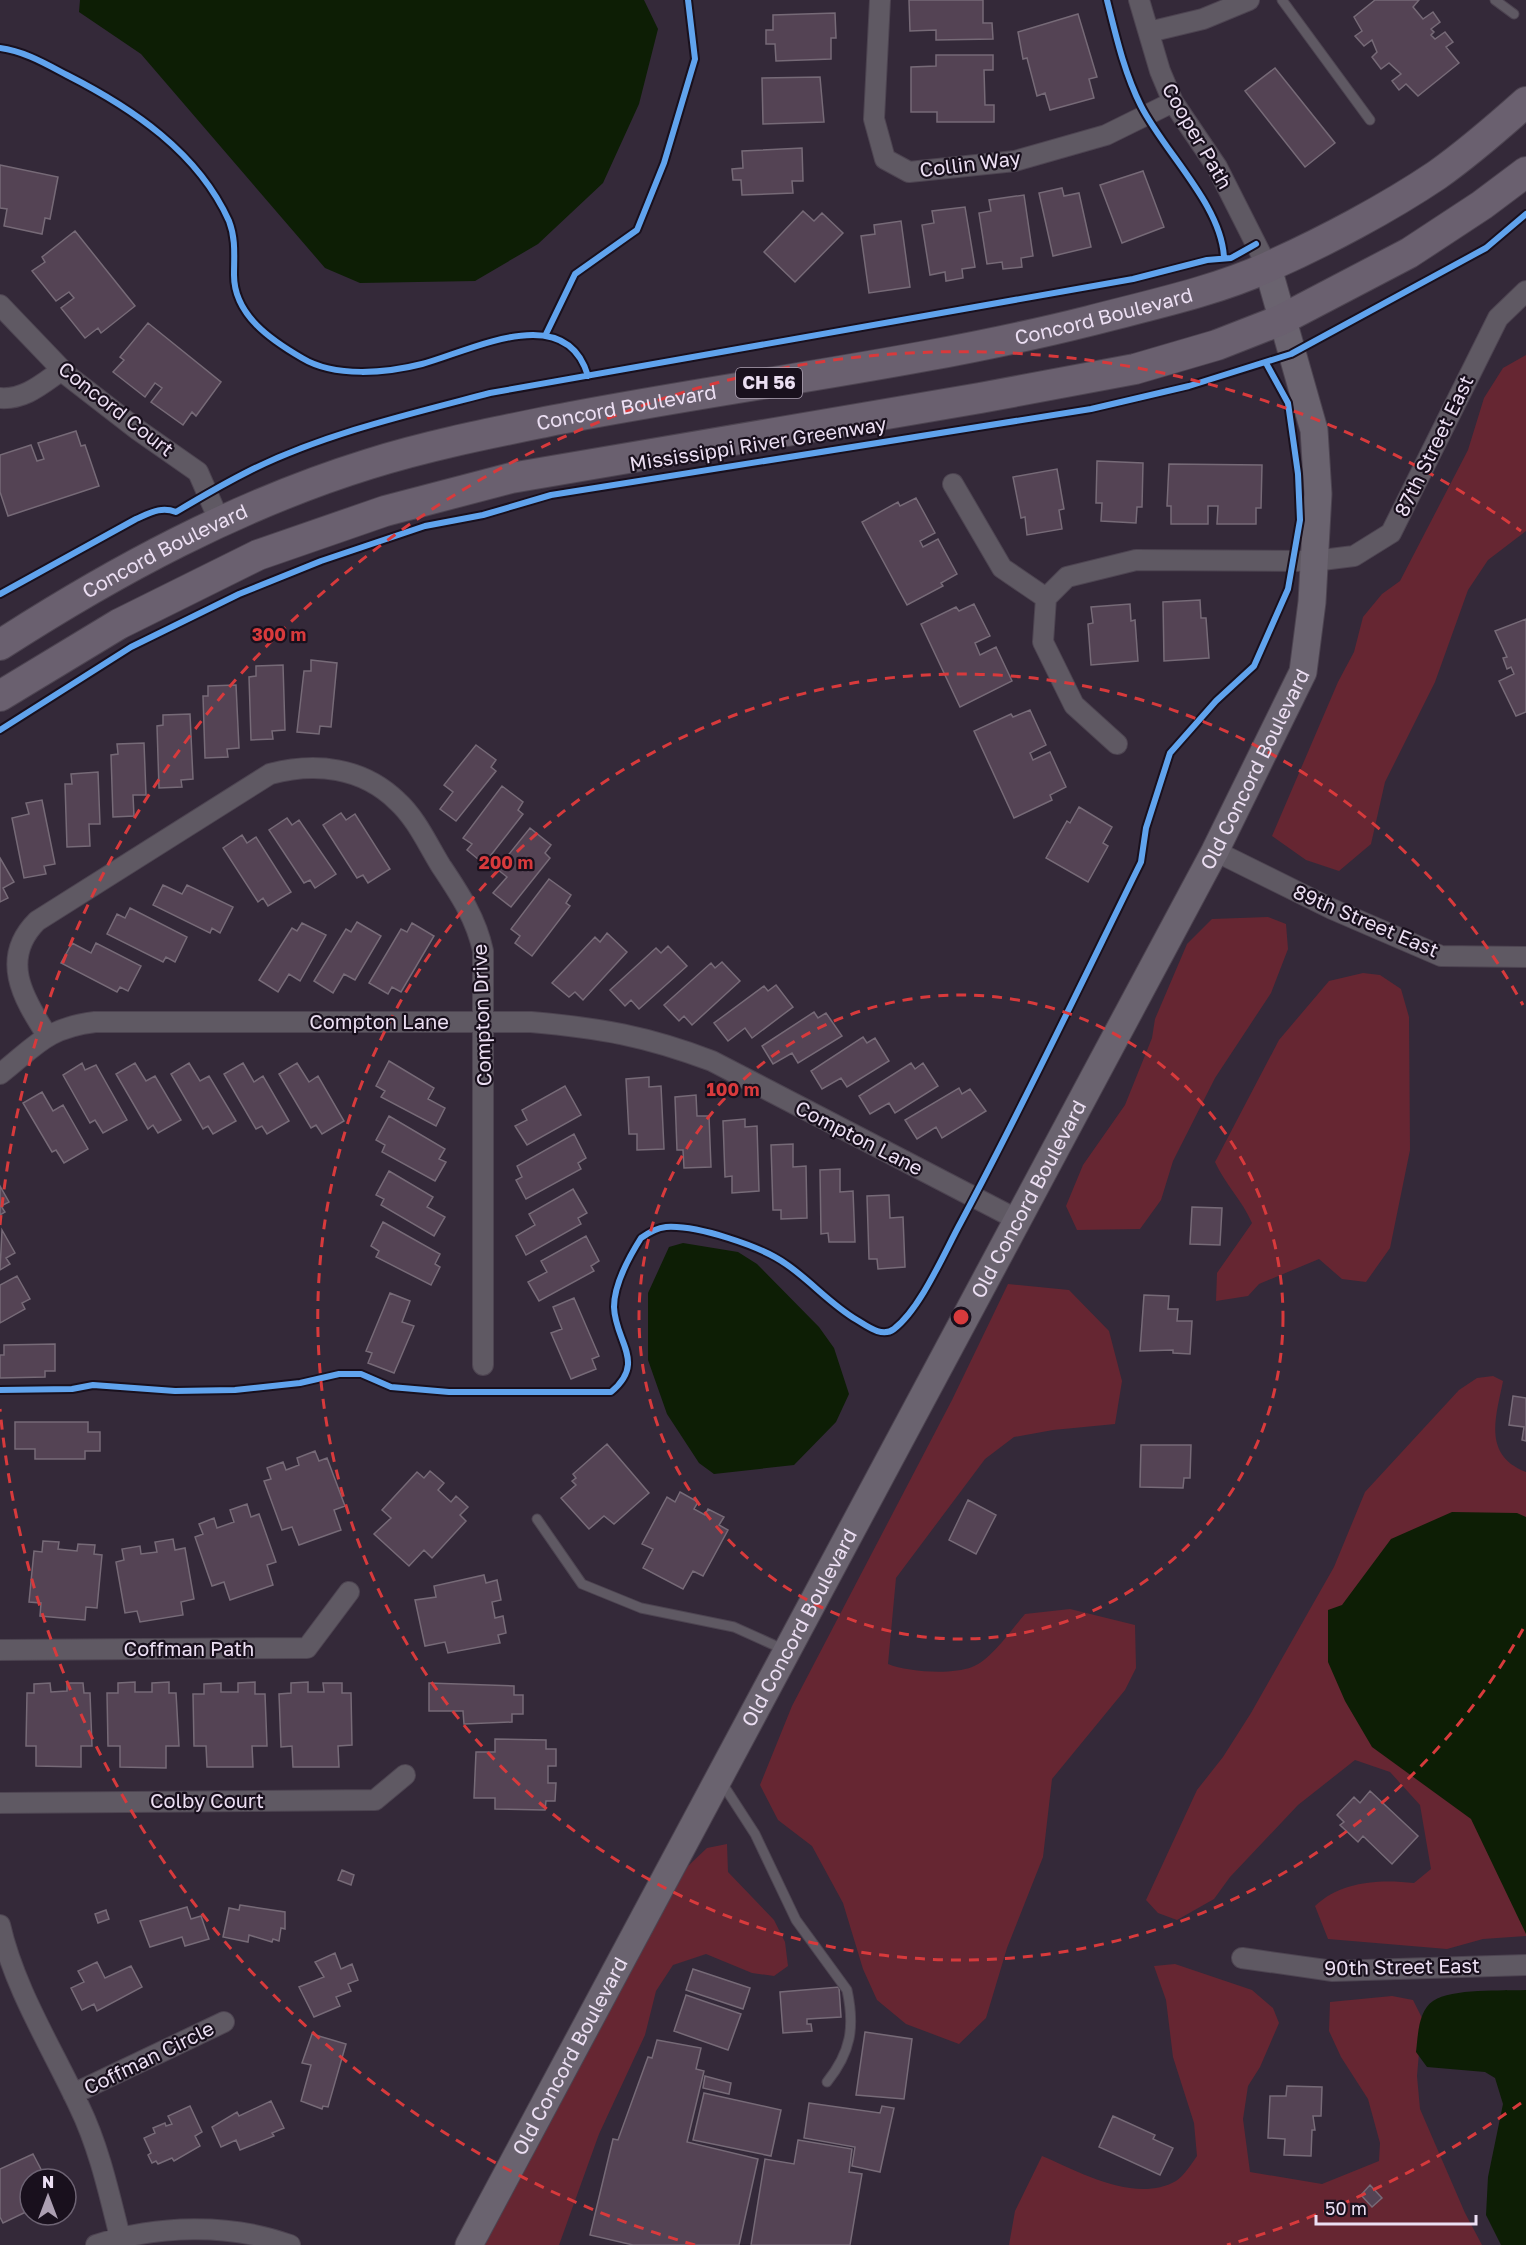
<svg xmlns="http://www.w3.org/2000/svg" width="1526" height="2245" viewBox="0 0 1526 2245" font-family="'Golos Text',sans-serif">
  <style>
    .green { fill: #662632 }
    .water { fill: #0d1e05 }
    .building { fill: #544354; stroke: #766a77; stroke-width: 1.5 }
    .lines { fill: none; stroke-linecap: round; stroke-linejoin: round }
    .lane-casing { stroke: #4d4451; stroke-width: 11 }
    .street-casing { stroke: #4d4451; stroke-width: 22 }
    .secondary-casing { stroke: #4d4451; stroke-width: 29 }
    .primary-casing { stroke: #4d4451; stroke-width: 32 }
    .lane { stroke: #5f5963; stroke-width: 9 }
    .street { stroke: #5f5963; stroke-width: 20 }
    .secondary { stroke: #6a636f; stroke-width: 27 }
    .primary { stroke: #6a606f; stroke-width: 30 }
    .cycleway-casing { stroke: #19101d; stroke-width: 10 }
    .cycleway { stroke: #60a3ed; stroke-width: 6 }
    .ring { fill: none; stroke: #d83a3c; stroke-width: 3; stroke-dasharray: 10 8 }
    .labels { text-anchor: middle; stroke-width: 4.5; stroke-linejoin: round; paint-order: stroke }
    .shield { fill: #19101d; stroke: #ada1b3; stroke-width: 1.5 }
    .shield-label { font-size: 18px; font-weight: bold; fill: #ecdff3 }
    .street-label { font-size: 20px; fill: #ecdff3; stroke: #19101d }
    .centre { fill: #d83a3c; stroke: #19101d; stroke-width: 3 }
    .ring-label { font-size: 18px; text-anchor: middle; font-weight: bold; fill: #d83a3c; stroke: #19101d; stroke-width: 4.5; stroke-linejoin: round; paint-order: stroke }
  </style>
  <rect width="100%" height="100%" fill="#342939"/>
  <path class="green" d="M1526 355V531L1488 560 1468 590 1435 682 1385 782 1371 844 1339 871 1306 860 1272 836 1338 682 1354 652 1363 617 1382 594 1400 581 1468 450 1484 398 1503 368Z
    M1268 917 1286 924 1288 949 1271 993 1215 1078 1173 1161 1161 1200 1140 1229 1077 1230 1066 1206 1083 1165 1125 1105 1152 1038 1155 1019 1187 944 1212 919Z
    M1363 973 1380 975 1401 989 1409 1017 1410 1150 1390 1248 1366 1282 1342 1279 1319 1259 1259 1284 1248 1296 1216 1301 1217 1273 1252 1223C1242 1200 1225 1184 1215 1162L1279 1040 1329 981Z
    M1008 1284 1069 1290 1109 1331 1122 1381 1115 1424 1053 1430 1014 1437 985 1459 896 1578 888 1664C907 1672 952 1675 972 1667 990 1661 1012 1629 1025 1614L1070 1609 1135 1625 1136 1668 1125 1690 1052 1779 1043 1857 1007 1948 986 2018 959 2044 906 2024 877 2000 863 1969 843 1903 812 1846 778 1820 760 1785 792 1706 952 1400Z
    M1493 1376 1503 1381C1496 1417 1482 1455 1526 1472V1936L1483 1939 1447 1949 1328 1939 1315 1906C1341 1881 1380 1879 1414 1883L1431 1869 1420 1805 1390 1772 1355 1760 1298 1805 1230 1877 1214 1899 1177 1920 1158 1913 1146 1900 1197 1790 1223 1757 1251 1713 1334 1567 1365 1492 1459 1390 1477 1378Z
    M727 1844 728 1872 774 1920 785 1942 788 1966 774 1976 752 1973 706 1954 673 1965 656 1991 645 2035 599 2134 559 2245H481L688 1866 707 1848Z
    M1175 1964 1252 1990 1273 2008 1279 2023 1260 2067 1248 2086 1243 2119 1250 2172 1322 2184 1379 2161 1380 2143 1368 2099 1341 2057 1329 2031 1330 2002 1392 1996 1413 2000 1422 2018 1417 2076 1420 2109 1465 2213 1482 2245H1009L1015 2211 1042 2156C1080 2172 1135 2204 1176 2181 1184 2176 1192 2163 1197 2156L1194 2123 1173 2057 1166 2000 1154 1966Z"/>
  <path class="water" d="M80 0H644L658 29 639 104 603 183 538 244 475 281 360 283 325 268 141 54 79 12Z
    M683 1243 738 1252 757 1264 819 1327 834 1348 849 1394 836 1422 794 1465 714 1474 699 1463 667 1414 648 1360V1293L669 1247Z
    M1452 1512 1517 1513 1526 1517V1934L1471 1819 1372 1747 1345 1701 1328 1662V1610L1342 1605 1391 1539Z
    M1526 1990V2245H1501L1486 2215 1488 2177 1503 2104 1495 2078 1485 2072 1427 2067 1416 2052C1418 2036 1418 2011 1433 2001 1452 1988 1503 1991 1526 1990Z"/>
  <path class="building" d="M909 0H983V23H992L993 39 936 40V30L910 31Z
    M1375 0H1419L1413 7 1423 19 1433 12 1440 22 1431 29 1434 32 1431 35 1435 39 1445 32 1453 42 1446 47 1459 63 1418 96 1406 84 1399 90 1392 81 1401 74 1389 63 1381 69 1372 57 1377 52 1372 40 1364 46 1355 36 1362 31 1354 17Z
    M835 13 836 38H831V59L776 61 775 44H766V30H773V15Z
    M1078 14 1097 77 1089 79 1094 98 1050 110 1045 93 1037 96 1027 58 1023 59 1018 32Z
    M936 55H993V70H984L985 105H994V122H937V112H911V67L936 66Z
    M1275 68 1335 143 1305 167 1245 91Z
    M820 77 824 122 763 124 762 78Z
    M802 148 803 181H792L793 193 742 195 741 180H733L732 169 743 168 742 151Z
    M0 165 58 177 50 219 45 218 42 234 4 226 7 209 0 208Z
    M1143 171 1164 227 1122 243 1100 185Z
    M1062 188 1064 196 1079 193 1091 247 1053 256 1039 193Z
    M1024 195 1033 256 1021 258 1022 267 1003 269 1002 262 987 264 979 213 991 211 989 200Z
    M965 207 975 267 962 269 963 278 946 281 945 272 930 275 922 225 934 223 932 211Z
    M803 211 814 221 822 213 843 233 795 282 764 252Z
    M901 221 910 287 869 293 861 236 875 234 874 225Z
    M75 231 135 306 101 333 98 328 85 338 61 308 74 298 69 292 56 301 32 271 45 262 42 257Z
    M148 323 221 382 196 416 192 412 183 425 151 402 162 388 155 383 145 397 113 372 124 360 120 357Z
    M76 431 81 446 85 445 99 486 8 516 0 492V455L31 445 37 461 44 459 38 443Z
    M1097 461 1143 463 1142 507H1137L1136 523 1101 521 1102 503H1096Z
    M1169 464 1262 465 1261 508H1256V524H1217L1218 506H1208V524H1171V506H1167Z
    M1057 469 1064 509 1059 510 1062 529 1027 535 1025 517 1021 518 1013 477Z
    M916 498 935 533 920 541 923 547 938 539 957 574 941 583 943 586 907 605 862 522 898 502 900 506Z
    M1200 600 1201 618H1206L1209 658 1164 661 1163 602Z
    M974 604 990 636 975 643 980 655 996 647 1012 681 960 707 921 624 956 607 959 611Z
    M1130 604 1131 621 1135 620 1138 661 1091 665 1088 624 1093 623 1091 607Z
    M1526 619V712L1516 716 1499 681 1514 674 1511 667 1507 669 1503 658 1507 657 1495 631Z
    M311 660 337 663 331 727 320 726 319 734 297 732 304 671H311Z
    M283 665 285 730 272 731 273 739 251 740 249 677 256 676V666Z
    M236 685 239 748 227 749 228 757 205 758 203 696H208V686Z
    M1030 710 1046 745 1030 753 1033 760 1050 752 1066 787 1050 795 1052 800 1014 818 974 731 1011 714 1013 717Z
    M190 714 193 779 181 780 182 787 159 788 157 726 163 725V715Z
    M144 743 146 795H133L134 816 113 817 111 755 118 754 117 744Z
    M476 745 496 760 491 767 496 771 456 821 440 809 453 792 444 785Z
    M98 772 100 824H89L90 846 67 847 65 784H72L71 774Z
    M502 786 523 802 518 810 523 814 484 864 467 850 472 844 463 838Z
    M42 800 55 864 44 866 46 874 24 878 12 818 29 814 26 803Z
    M1079 807 1112 827 1103 843 1108 846 1088 882 1046 858 1067 821 1070 823Z
    M341 813 346 820 355 814 390 869 368 883 363 875 357 878 323 825Z
    M287 818 292 825 299 820 336 874 315 888 310 880 304 883 269 830Z
    M530 828 551 845 545 853 550 858 511 907 493 893 507 877 497 869Z
    M242 835 247 843 256 837 291 892 268 906 263 898 258 902 223 848Z
    M0 858 14 882 3 888 8 898 0 902Z
    M549 879 571 895 566 903 570 906 532 956 515 943 520 936 511 929Z
    M163 885 182 894 187 885 233 907 220 933 212 928 210 933 153 905Z
    M130 908 187 937 175 962 166 957 163 962 107 934 117 914 125 918Z
    M357 922 381 936 355 980 344 974 333 993 314 981 346 929 351 932Z
    M302 923 326 935 300 981 289 974 278 992 259 980 292 928 297 931Z
    M412 923 434 936 401 992 392 987 388 994 369 983 401 929 407 932Z
    M607 933 627 952 583 1000 575 992 569 997 552 983 595 937 600 942Z
    M72 943 91 953 96 943 141 966 128 991 120 987 117 992 61 963Z
    M668 946 687 966 639 1009 631 1000 625 1006 610 990 656 948 661 953Z
    M722 962 740 981 692 1025 684 1016 679 1021 664 1005 711 963 715 968Z
    M776 985 793 1007 752 1038 745 1028 728 1041 714 1023 764 986 768 991Z
    M814 1012 818 1018 826 1013 842 1036 798 1063 792 1053 773 1064 762 1046Z
    M863 1037 867 1043 875 1038 889 1061 847 1087 841 1078 822 1089 811 1071Z
    M389 1061 434 1088 428 1099 445 1108 436 1126 381 1097 385 1091 376 1086Z
    M82 1063 85 1070 96 1065 127 1120 103 1133 95 1120 90 1123 63 1075Z
    M135 1063 146 1081 155 1076 181 1120 158 1133 153 1125 148 1129 116 1074Z
    M189 1063 200 1081 209 1076 236 1121 213 1134 208 1126 203 1129 171 1074Z
    M243 1063 254 1082 263 1076 289 1121 267 1134 262 1126 256 1129 224 1074Z
    M297 1063 309 1082 318 1076 344 1121 322 1134 316 1125 311 1128 279 1074Z
    M911 1063 915 1069 923 1063 938 1086 895 1113 889 1103 870 1114 859 1096Z
    M649 1077V1087L661 1086 664 1149 637 1150V1134H629L626 1079Z
    M565 1086 581 1115 527 1145 515 1126 527 1120 522 1110Z
    M959 1088 962 1094 970 1089 986 1111 942 1138 936 1127 917 1139 905 1120Z
    M42 1092 53 1111 63 1105 88 1149 64 1163 56 1150 52 1152 23 1103Z
    M696 1095 697 1116H709L711 1167 684 1168 683 1150H677L675 1097Z
    M389 1116 445 1149 439 1159 446 1162 435 1181 382 1152 385 1145 376 1140Z
    M745 1119V1127L757 1126 759 1191 732 1193V1176L725 1177 723 1121Z
    M574 1134 586 1158 578 1163 581 1169 526 1199 516 1180 522 1177 517 1166Z
    M793 1144V1167L806 1166 807 1218 781 1219V1210H773L771 1145Z
    M840 1169V1192L853 1191 855 1242H829L828 1233 821 1234 820 1170Z
    M389 1171 433 1197 427 1207 445 1217 434 1236 381 1205 384 1199 376 1195Z
    M0 1186 9 1202 1 1206 5 1212 0 1215Z
    M573 1189 587 1213 578 1218 581 1224 526 1255 516 1236 535 1225 529 1214Z
    M889 1195 890 1218 903 1217 905 1267 878 1269 877 1259H869L867 1196Z
    M1192 1207 1222 1208 1220 1245 1190 1244Z
    M383 1222 440 1254 435 1264 440 1267 431 1285 376 1257 379 1251 371 1246Z
    M2 1230 15 1253 6 1258 10 1264 0 1270Z
    M586 1236 599 1261 591 1266 594 1271 539 1301 528 1282 547 1272 541 1261Z
    M17 1276 30 1299 22 1303 25 1309 0 1323V1285Z
    M390 1293 410 1301 402 1322 414 1326 394 1373 368 1363 372 1353 366 1351Z
    M1144 1295 1169 1296 1168 1309H1178L1177 1321H1192L1190 1354 1173 1353V1350L1140 1351Z
    M574 1298 599 1356 592 1359 596 1369 571 1379 551 1333 562 1329 553 1307Z
    M55 1344V1371H45V1377L0 1378V1355H4V1345Z
    M1513 1396 1526 1398V1441L1522 1440 1524 1427 1509 1425Z
    M15 1422H88V1432H100V1451H85V1459H35V1449H15Z
    M607 1444 649 1493 614 1524 604 1516 589 1529 561 1498 576 1485 572 1481 576 1478 573 1474Z
    M1141 1445H1191L1190 1478H1184L1183 1488 1140 1487Z
    M315 1451 319 1461 327 1458 345 1506 334 1510 341 1530 299 1545 292 1527 282 1530 264 1481 271 1479 267 1468 283 1462 286 1470 299 1465 297 1458Z
    M430 1471 444 1483 438 1490 451 1502 456 1496 468 1507 460 1515 466 1521 432 1558 424 1550 409 1566 374 1534 391 1518 382 1510 417 1472 424 1478Z
    M680 1492 698 1502 694 1509 705 1515 708 1509 724 1517 719 1525 728 1530 703 1576 693 1571 683 1589 643 1568 653 1549 642 1544 667 1497 675 1502Z
    M968 1500 996 1515 976 1554 949 1540Z
    M247 1504 251 1517 259 1514 276 1562 267 1565 273 1585 230 1600 224 1582 212 1586 195 1537 203 1534 199 1524 214 1518 217 1528 234 1522 230 1510Z
    M173 1539 175 1550 185 1548 194 1599 181 1602 183 1615 140 1622 137 1611 125 1613 116 1562 124 1560 122 1549 140 1546 141 1554 157 1552 155 1542Z
    M43 1541 59 1542 58 1549 77 1551 78 1544 95 1545 94 1554 102 1555 97 1608 86 1607 85 1620 40 1616 41 1603 29 1602 34 1551 42 1552Z
    M484 1575 486 1583 497 1580 501 1600 492 1602 495 1618 503 1616 506 1633 498 1635 500 1643 448 1653 445 1642 425 1646 415 1600 436 1597 434 1586Z
    M135 1682V1692H152V1683L169 1682V1693H176L179 1746H166V1768L120 1767V1746H108L107 1693H118V1683Z
    M255 1682V1694H265L267 1746H252L253 1767H207L206 1746H194L193 1694H204V1684L221 1683V1692H238V1683Z
    M308 1682V1692H324L323 1683H342V1693H351L352 1745 338 1746 339 1767H293L292 1746 281 1747 279 1694 291 1693V1683Z
    M50 1683 51 1692 67 1691V1683H83L84 1693H90L92 1746H81V1767L36 1766V1746H26L27 1693H34V1684Z
    M429 1683 514 1686V1695H523V1714H512V1722L464 1724 463 1711H429Z
    M495 1739 546 1740V1749H556V1766H548V1783H556L555 1801H546L545 1810 495 1809V1798H474L476 1752H495Z
    M1370 1791 1418 1836 1392 1864 1363 1836 1358 1842 1340 1825 1344 1822 1337 1815 1354 1797 1360 1803Z
    M342 1870 354 1875 351 1885 338 1880Z
    M240 1905 285 1912V1929L281 1928 279 1941 273 1939 272 1942 249 1935 248 1942 223 1937 229 1908 239 1910Z
    M187 1907 191 1919 201 1916 209 1939 185 1946 182 1937 150 1947 140 1921Z
    M106 1910 109 1919 98 1923 95 1914Z
    M335 1953 341 1969 352 1964 358 1980 348 1984 351 1991 336 1997 340 2006 314 2017 299 1987 324 1977 315 1962Z
    M97 1962 105 1978 131 1966 142 1987 97 2011 94 2004 82 2010 71 1988 84 1982 78 1971Z
    M693 1969 750 1988 743 2009 686 1990Z
    M839 1987 841 2017 807 2019V2024H811L812 2031 783 2033 780 1992Z
    M686 1995 741 2014 728 2050 674 2031Z
    M865 2032 912 2039 904 2099 856 2095Z
    M312 2034 346 2044 328 2107 323 2106 322 2109 301 2101 311 2065 302 2063Z
    M657 2040 701 2048 696 2069 704 2071 687 2142 758 2159 739 2245H633L590 2235 613 2139 618 2140 648 2057 652 2058Z
    M705 2076 731 2083 729 2094 703 2088Z
    M1287 2086 1322 2087 1321 2116H1313L1315 2130H1312L1311 2156 1284 2155 1285 2139 1268 2138 1270 2096H1286Z
    M704 2093 781 2110 771 2156 693 2140Z
    M271 2101 284 2128 272 2133 274 2136 240 2150 236 2140 221 2147 212 2127 237 2112 239 2116Z
    M809 2103 880 2113 882 2106 894 2108 880 2172 852 2166 855 2147 804 2138Z
    M190 2106 202 2132 195 2136 200 2146 174 2161 172 2158 158 2164 156 2161 152 2163 148 2155 151 2153 144 2138 155 2133 153 2128 165 2123 166 2126 172 2124 168 2116Z
    M1113 2116 1155 2135 1153 2139 1173 2148 1160 2175 1099 2147Z
    M798 2140 852 2149 849 2172 862 2174 850 2245H751L765 2159 794 2164Z
    M33 2154 44 2175 30 2179V2188L26 2190 30 2199V2210L3 2223 0 2217V2169Z
    M1370 2185 1382 2198 1372 2207 1361 2195Z"/>
  <g class="lines">
    <defs>
      <path id="lane" d="M1282 0 1370 120
        M1495 0 1514 14
        M537 1519 582 1584 641 1608 734 1627 785 1650
        M722 1783 755 1834 796 1920 847 1990C855 2027 851 2052 827 2082"/>
      <path id="street" d="M880 0 874 119 885 159 909 172 1015 161 1106 135 1173 102
        M1139 0 1160 71 1173 102 1217 167 1268 268
        M1149 32 1203 19 1249 0
        M0 305 67 375 138 430 198 472 219 520
        M0 398C25 400 43 383 62 370
        M953 484 1002 568 1046 598
        M1117 744 1074 705 1043 642 1046 598 1067 577 1136 560 1314 561 1354 556 1391 533 1498 318 1526 291
        M1215 851 1332 909 1441 956 1526 957
        M47 1035C22 997 0 958 37 921L270 774C315 762 362 767 397 801 416 818 428 845 441 866 459 893 476 918 483 951V1365
        M0 1074C36 1046 46 1028 95 1022H531C600 1028 646 1036 712 1061L1018 1220
        M0 1650 307 1648 349 1592
        M0 1803 375 1800 405 1775
        M0 1925C14 1988 52 2048 79 2106 99 2147 109 2193 120 2237
        M1242 1958 1333 1971 1526 1965
        M73 2094 224 2022
        M96 2245C157 2225 230 2223 290 2245"/>
      <g id="secondary">
        <path id="s1" d="M469 2245 1215 851 1303 672 1312 602 1318 494 1314 430 1268 268"/>
      </g>
      <g id="primary">
        <path id="s2" d="M0 645C115 571 237 505 369 464 426 446 486 434 545 422 726 386 910 366 1089 321 1146 306 1217 291 1270 266 1324 242 1388 208 1437 175 1468 153 1498 127 1526 102"/>
        <path d="M0 696 119 624 258 555 385 511 511 478 980 398 1135 369 1217 345 1281 320 1409 253 1482 205 1526 172"/>
      </g>
    </defs>
    <use href="#lane" class="lane-casing"/>
    <use href="#street" class="street-casing"/>
    <use href="#secondary" class="secondary-casing"/>
    <use href="#primary" class="primary-casing"/>
    <use href="#lane" class="lane"/>
    <use href="#street" class="street"/>
    <use href="#secondary" class="secondary"/>
    <use href="#primary" class="primary"/>
    <defs>
      <path id="cycleway" d="M1107 0C1116 36 1124 72 1141 106 1165 153 1222 206 1224 258
        M0 48C24 51 46 64 67 75 132 108 198 152 229 221 236 239 234 256 234 275 234 315 271 340 302 358 335 378 387 373 422 364 473 350 566 300 588 376
        M546 334 575 274 637 230 664 163 695 59 688 0
        M0 594 136 519C150 513 161 506 176 512 201 497 227 482 253 469 327 433 410 414 490 393L1133 279 1207 260 1231 258 1256 244
        M0 730 131 647 239 594 321 561 425 526 483 515 551 495 1091 409 1189 386 1291 354 1486 248 1526 214
        M0 1390 72 1389 93 1385 175 1391 235 1390 300 1383 339 1374H361L391 1387 449 1392H611C647 1362 615 1342 614 1307 614 1284 629 1257 641 1238 648 1233 657 1228 666 1227 697 1225 761 1246 786 1264 811 1281 830 1304 857 1320 867 1326 882 1338 894 1329 921 1308 944 1253 961 1222 1024 1104 1082 982 1141 862L1146 828 1170 753 1216 701 1254 666 1288 589 1300 520 1298 474 1288 403 1266 363"/>
    </defs>
    <use href="#cycleway" class="cycleway-casing"/>
    <use href="#cycleway" class="cycleway"/>
  </g>
  <g class="ring">
    <circle cx="961" cy="1317" r="322"/>
    <path d="M1523 1629A643 643 0 1 1 1523 1005"/>
    <path d="M1521 2103A965 965 0 0 1 1227 2245M695 2245A965 965 0 0 1 0 1409M0 1225A965 965 0 0 1 1521 531"/>
  </g>
  <g class="labels">
    <rect class="shield" x="736" y="368" width="66" height="30" rx="4.5"/>
    <g class="shield-label">
      <text x="769" y="389">CH 56</text>
    </g>
    <g class="street-label">
      <text transform="translate(1197 136) rotate(60)" y="7">Cooper Path</text>
      <text transform="translate(970 164) rotate(-7)" y="7">Collin Way</text>
      <text dy="7" stroke="none"><textPath href="#s2" startOffset="1162">Concord Boulevard</textPath></text>
      <text dy="7" stroke="none"><textPath href="#s2" startOffset="676">Concord Boulevard</textPath></text>
      <text transform="translate(116 409) rotate(38)" y="7">Concord Court</text>
      <text transform="translate(758 444) rotate(-9)" y="7">Mississippi River Greenway</text>
      <text transform="translate(1434 446) rotate(-64)" y="7">87th Street East</text>
      <text dy="7" stroke="none"><textPath href="#s2" startOffset="190">Concord Boulevard</textPath></text>
      <text dy="7" stroke="none"><textPath href="#s1" startOffset="1672">Old Concord Boulevard</textPath></text>
      <text transform="translate(1366 921) rotate(23)" y="7">89th Street East</text>
      <text transform="translate(482 1015) rotate(-92)" y="7">Compton Drive</text>
      <text x="379" y="1029">Compton Lane</text>
      <text transform="translate(859 1138) rotate(27)" y="7">Compton Lane</text>
      <text dy="7" stroke="none"><textPath href="#s1" startOffset="1186">Old Concord Boulevard</textPath></text>
      <text dy="7" stroke="none"><textPath href="#s1" startOffset="700">Old Concord Boulevard</textPath></text>
      <text x="189" y="1656">Coffman Path</text>
      <text x="207" y="1808">Colby Court</text>
      <text transform="translate(1402 1967) rotate(-1)" y="7">90th Street East</text>
      <text dy="7" stroke="none"><textPath href="#s1" startOffset="214">Old Concord Boulevard</textPath></text>
      <text transform="translate(149 2058) rotate(-26)" y="7">Coffman Circle</text>
    </g>
  </g>
  <circle cx="961" cy="1317" r="9" class="centre"/>
  <g class="ring-label">
    <text x="279" y="641">300 m</text>
    <text x="506" y="869">200 m</text>
    <text x="733" y="1096">100 m</text>
  </g>
  <g transform="translate(48 2197)"><circle r="28" fill="#19101d" stroke="#6d6373" stroke-width="1.5"/>
  <path d="M0-4.5L10 22L0 15L-10 22Z" fill="#ac9fb2"/>
  <text y="-9" font-size="16" font-weight="bold" text-anchor="middle" fill="#ecdff3">N</text>
  </g>
  <path d="M1316 2215v9h160v-9" fill="none" stroke="#ecdff3" stroke-width="3"/>
  <text x="1325" y="2215" font-size="18" fill="#ecdff3" stroke="#19101d" stroke-width="4.5" paint-order="stroke">50 m</text>
</svg>
